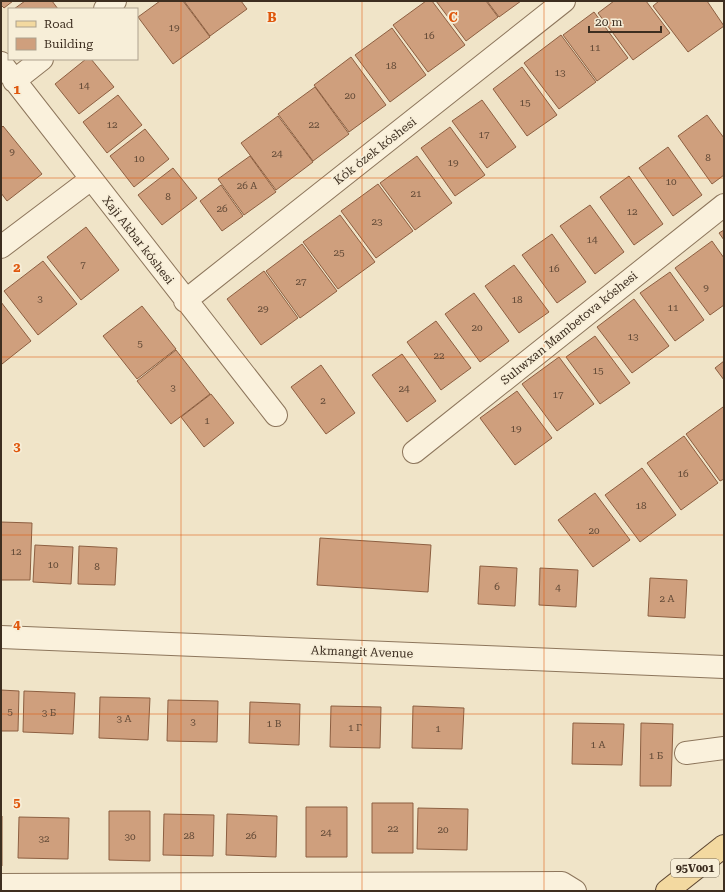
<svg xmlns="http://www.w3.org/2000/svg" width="725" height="892" viewBox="0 0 725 892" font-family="'Roboto Serif',serif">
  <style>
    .building { fill: #cf9f7d; stroke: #8d5f41 }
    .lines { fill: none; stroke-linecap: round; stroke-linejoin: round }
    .minor-casing { stroke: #8d765c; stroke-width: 24 }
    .major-casing { stroke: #5b4430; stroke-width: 24 }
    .minor { stroke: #faf1dc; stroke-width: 22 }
    .major { stroke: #f3d9a0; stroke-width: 22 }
    .grid { fill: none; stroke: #df570d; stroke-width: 1; stroke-opacity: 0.55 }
    .labels { text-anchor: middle; stroke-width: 3.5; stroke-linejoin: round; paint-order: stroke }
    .number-label { font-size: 10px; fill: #624a37 }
    .shield { fill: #f7eed8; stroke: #756857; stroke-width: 1 }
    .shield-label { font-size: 11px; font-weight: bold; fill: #3d2e20 }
    .street-label { font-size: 12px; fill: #3d2e20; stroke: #f7eed8 }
    .grid-label { font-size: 13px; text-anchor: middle; font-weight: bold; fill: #df570d; stroke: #f7eed8; stroke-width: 3.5; stroke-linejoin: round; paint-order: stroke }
  </style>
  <rect width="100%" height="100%" fill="#f0e4c8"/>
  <path class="building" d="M1 1H13L4 8 1 5Z
    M25 1H52L58 9H14Z
    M160 1H183L210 37 173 64 138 17Z
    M184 1H241L247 9 210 36Z
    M426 1H432L465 45 428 72 393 25Z
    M436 1H486L498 17 466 41Z
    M487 1H521L499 17Z
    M614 1H646L670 33 633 60 598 13Z
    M659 1H707L724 26 688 52 653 6Z
    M594 12 628 58 597 81 563 35Z
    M392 28 426 75 390 102 355 55Z
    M561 35 596 82 559 109 524 63Z
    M351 57 386 105 349 132 314 85Z
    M86 59H91L114 87 79 114 55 84Z
    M522 67 557 115 527 136 493 89Z
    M315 87 349 134 313 161 278 114Z
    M118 95 142 125 107 153 83 122Z
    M482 100 516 147 487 168 452 121Z
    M707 115 724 138V175L712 184 678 136Z
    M278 116 313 162 276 190 241 143Z
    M3 126 42 174 7 201 1 193V128Z
    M450 127 485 175 455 196 421 148Z
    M145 129 169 159 134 187 110 156Z
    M668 147 702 195 673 216 639 168Z
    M250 156 276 192 244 215 218 179Z
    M417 156 452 203 415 230 380 183Z
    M173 168 197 198 162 225 138 195Z
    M629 176 663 224 634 245 600 197Z
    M378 184 413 231 376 258 341 211Z
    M221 185 243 216 222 231 200 201Z
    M590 205 624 252 595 274 560 226Z
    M340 215 375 262 338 289 303 242Z
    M86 227 119 270 81 300 47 257Z
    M724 230V240L719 233Z
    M552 234 586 282 557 303 522 255Z
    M712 241 724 258V305L710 315 675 268Z
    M302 244 337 291 300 318 266 271Z
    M43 261 77 304 38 335 4 291Z
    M514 265 549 312 519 333 485 286Z
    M264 271 298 318 261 345 227 299Z
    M670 272 704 320 675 341 640 293Z
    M474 293 509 341 480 362 445 314Z
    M634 299 669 346 632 373 597 327Z
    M1 302 31 341 2 364 1 362Z
    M142 306 176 349 137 379 103 336Z
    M436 321 471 368 441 390 407 342Z
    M595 336 630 383 600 404 566 357Z
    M176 350 210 394 171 424 137 381Z
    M402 354 436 401 407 422 372 375Z
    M559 357 594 404 557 431 522 384Z
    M724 361V380L715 368Z
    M321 365 355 413 326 434 291 387Z
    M517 391 552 438 515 465 480 418Z
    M211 394 234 423 204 447 181 417Z
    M723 407 724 409V479L720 481 686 434Z
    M684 436 718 483 681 510 647 463Z
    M642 468 676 515 640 542 605 495Z
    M595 493 630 540 593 567 558 520Z
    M1 522 32 523 30 580H1Z
    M320 538 431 545 428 592 317 585Z
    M35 545 73 547 71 584 33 582Z
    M79 546 117 548 115 585 78 584Z
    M480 566 517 568 515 606 478 604Z
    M540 568 578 570 576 607 539 605Z
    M650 578 687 580 685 618 648 616Z
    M1 690 19 691 18 731H1Z
    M24 691 75 693 73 734 23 732Z
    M100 697 150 698 148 740 99 738Z
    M168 700 218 701 217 742 167 741Z
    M250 702 300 704 299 745 249 743Z
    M331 706 381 707 380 748 330 747Z
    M413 706 464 708 462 749 412 748Z
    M573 723 624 724 622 765 572 764Z
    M641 723 673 724 671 786H640Z
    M372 803H413V853H372Z
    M306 807H347V857H306Z
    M418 808 468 809 467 850 417 849Z
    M109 811H150V861L109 860Z
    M164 814 214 815 213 856 163 855Z
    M227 814 277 816 276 857 226 855Z
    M1 816H2V866H1Z
    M19 817 69 818 68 859 18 858Z"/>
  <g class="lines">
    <defs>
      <path id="minor" d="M105 9 115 1
        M1 63 276 415
        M14 81 42 59
        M1 247 91 179
        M185 301 564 1
        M414 452 724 205
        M1 637 724 667
        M686 753 724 748
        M1 885 562 883 575 891"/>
      <path id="major" d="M667 891 724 846"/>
    </defs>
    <use href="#minor" class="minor-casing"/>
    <use href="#major" class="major-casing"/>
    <use href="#minor" class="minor"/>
    <use href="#major" class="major"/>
  </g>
  <path class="grid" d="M181 1V891M362 1V891M544 1V891M1 178H724M1 357H724M1 535H724M1 714H724"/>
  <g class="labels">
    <g class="number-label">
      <text x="174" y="31">19</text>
      <text x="429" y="39">16</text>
      <text x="595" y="51">11</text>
      <text x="391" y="69">18</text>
      <text x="560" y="76">13</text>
      <text x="84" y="89">14</text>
      <text x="350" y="99">20</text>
      <text x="525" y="106">15</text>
      <text x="112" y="128">12</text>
      <text x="314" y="128">22</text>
      <text x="484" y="138">17</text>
      <text x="12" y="155">9</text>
      <text x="277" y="157">24</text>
      <text x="708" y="161">8</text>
      <text x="139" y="162">10</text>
      <text x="453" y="166">19</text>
      <text x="671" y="185">10</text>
      <text x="247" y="189">26 А</text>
      <text x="416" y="197">21</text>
      <text x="168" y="200">8</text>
      <text x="222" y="212">26</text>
      <text x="632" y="215">12</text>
      <text x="377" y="225">23</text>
      <text x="592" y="243">14</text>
      <text x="339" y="256">25</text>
      <text x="83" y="268">7</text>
      <text x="554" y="272">16</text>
      <text x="301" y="285">27</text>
      <text x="706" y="291">9</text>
      <text x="40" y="302">3</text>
      <text x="517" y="303">18</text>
      <text x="673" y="311">11</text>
      <text x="263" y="312">29</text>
      <text x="477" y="331">20</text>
      <text x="633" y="340">13</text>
      <text x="140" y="347">5</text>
      <text x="439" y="359">22</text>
      <text x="598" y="374">15</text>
      <text x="173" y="391">3</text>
      <text x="404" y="392">24</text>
      <text x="558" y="398">17</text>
      <text x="323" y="404">2</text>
      <text x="207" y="424">1</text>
      <text x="516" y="432">19</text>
      <text x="683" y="477">16</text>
      <text x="641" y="509">18</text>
      <text x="594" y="534">20</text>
      <text x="16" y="555">12</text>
      <text x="53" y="568">10</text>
      <text x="97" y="570">8</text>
      <text x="497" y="590">6</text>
      <text x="558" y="591">4</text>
      <text x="667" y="602">2 А</text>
      <text x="10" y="715">5</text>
      <text x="49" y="716">3 Б</text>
      <text x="124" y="722">3 А</text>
      <text x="193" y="725">3</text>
      <text x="274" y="727">1 В</text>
      <text x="355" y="731">1 Г</text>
      <text x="438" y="732">1</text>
      <text x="598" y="748">1 А</text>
      <text x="656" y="759">1 Б</text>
      <text x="393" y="832">22</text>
      <text x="443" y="833">20</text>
      <text x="326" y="836">24</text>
      <text x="189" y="839">28</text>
      <text x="251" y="839">26</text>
      <text x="130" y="840">30</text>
      <text x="44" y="842">32</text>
    </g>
    <rect class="shield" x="671" y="859" width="48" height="18" rx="3"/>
    <g class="shield-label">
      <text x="695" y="872">95V001</text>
    </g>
    <g class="street-label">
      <text transform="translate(375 151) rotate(-38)" y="4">Kók ózek kóshesi</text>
      <text transform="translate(138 240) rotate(52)" y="4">Xaji Akbar kóshesi</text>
      <text transform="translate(569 328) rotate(-39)" y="4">Sulıwxan Mambetova kóshesi</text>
      <text transform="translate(362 652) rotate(2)" y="4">Akmangit Avenue</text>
    </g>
  </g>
  <g class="grid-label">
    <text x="272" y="22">B</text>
    <text x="453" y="22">C</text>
    <text x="17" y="94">1</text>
    <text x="17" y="272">2</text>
    <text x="17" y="451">3</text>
    <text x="17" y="629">4</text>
    <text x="17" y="807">5</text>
  </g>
  <rect width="725" height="892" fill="none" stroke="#3d2e20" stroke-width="4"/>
  <rect x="8" y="8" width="130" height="52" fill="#f7eed8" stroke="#ada18e"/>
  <rect x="16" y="21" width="20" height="6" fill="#f3d9a0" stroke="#ada18e"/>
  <text x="44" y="28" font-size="12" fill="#3d2e20">Road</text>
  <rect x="16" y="38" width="20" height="12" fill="#cf9f7d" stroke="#ada18e"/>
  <text x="44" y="48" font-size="12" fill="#3d2e20">Building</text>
  <path d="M589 26v6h72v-6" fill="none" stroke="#3d2e20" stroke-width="2"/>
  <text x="595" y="26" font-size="12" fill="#3d2e20" stroke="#f7eed8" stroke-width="3" paint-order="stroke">20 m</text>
</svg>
